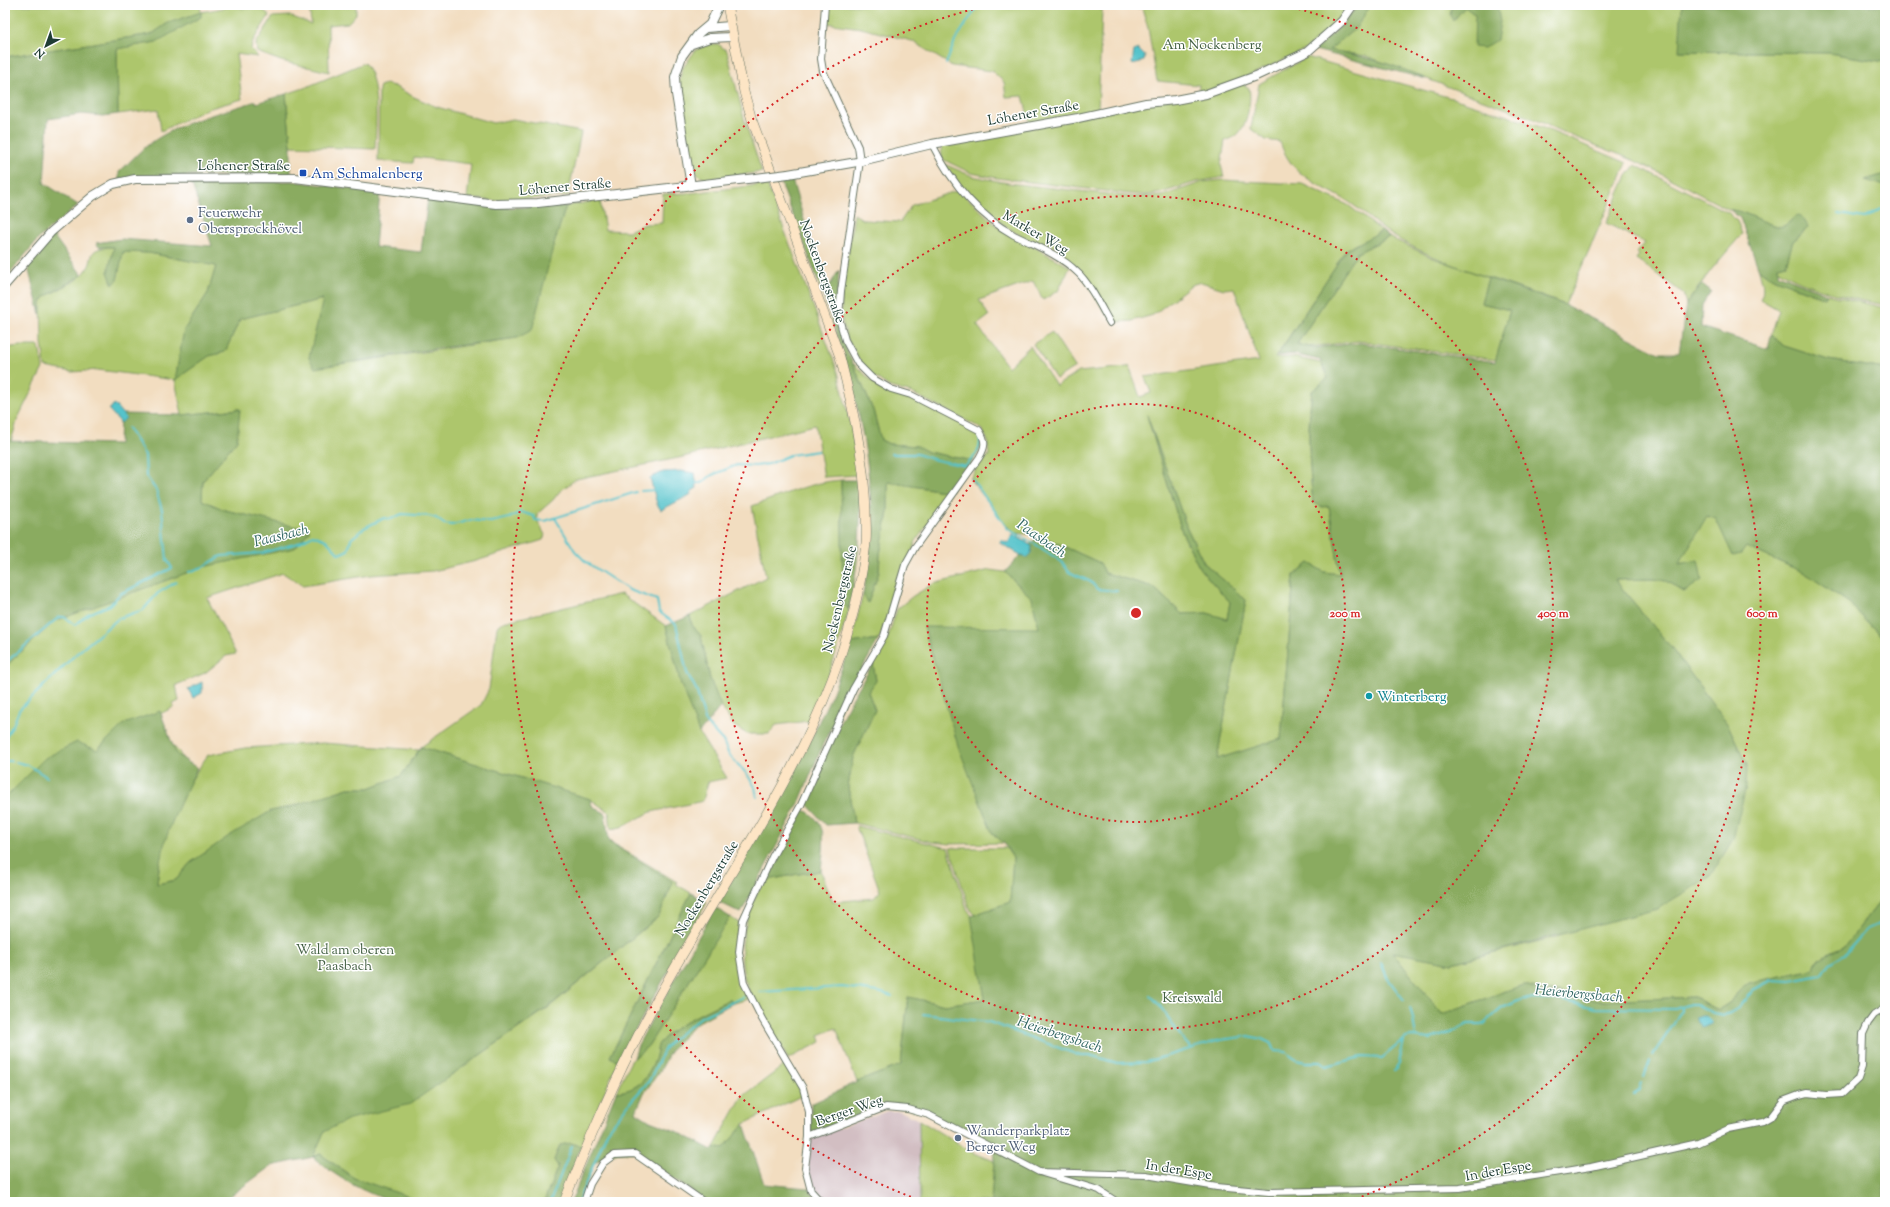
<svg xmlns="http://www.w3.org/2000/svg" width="1890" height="1207" viewBox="0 0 1890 1207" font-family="'Sorts Mill Goudy',serif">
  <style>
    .industrial { fill: #d2bec2 }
    .green { fill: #adc66c; stroke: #668250; fill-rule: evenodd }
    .forest { fill: #8aab60; stroke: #54744a }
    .water { fill: #55c3cb; stroke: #3a8080 }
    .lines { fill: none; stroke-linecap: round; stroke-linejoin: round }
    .stream { stroke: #55c3cb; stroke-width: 2 }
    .minor-casing { stroke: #697565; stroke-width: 8 }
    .tertiary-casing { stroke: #697565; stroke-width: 10 }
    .secondary-casing { stroke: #697565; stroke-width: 10 }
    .minor { stroke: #fff; stroke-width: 6 }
    .tertiary { stroke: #fff; stroke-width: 8 }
    .secondary { stroke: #fde5c5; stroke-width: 9 }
    .tertiary-bridge-casing { stroke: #697565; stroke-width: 10; stroke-linecap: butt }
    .tertiary-bridge { stroke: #fff; stroke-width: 8 }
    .ring { fill: none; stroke: #d62828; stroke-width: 2; stroke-dasharray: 2 4 }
    .transit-dot { fill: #1a4fb4; stroke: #fff; stroke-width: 1.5 }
    .service-dot { fill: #5c6f8a; stroke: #fff; stroke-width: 1.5 }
    .culture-dot { fill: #0f9aa8; stroke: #fff; stroke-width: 1.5 }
    .labels { text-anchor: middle; stroke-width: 3; stroke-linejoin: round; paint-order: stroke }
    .park-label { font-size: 14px; fill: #425f42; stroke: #fff }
    .street-label { font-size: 14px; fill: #1f3d34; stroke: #fff }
    .transit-label { font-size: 14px; fill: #164399; stroke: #fff; text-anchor: start }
    .service-label { font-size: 14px; fill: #4e5e75; stroke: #fff; text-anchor: start }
    .culture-label { font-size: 14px; fill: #0d838f; stroke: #fff; text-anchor: start }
    .water-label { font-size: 15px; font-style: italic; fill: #2f6561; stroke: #fff }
    .centre { fill: #d62828; stroke: #fff; stroke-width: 2 }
    .ring-label { font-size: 12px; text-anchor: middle; font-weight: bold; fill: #d62828; stroke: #fff; stroke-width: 3; stroke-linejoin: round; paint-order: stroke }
  </style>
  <rect width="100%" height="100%" fill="#fff"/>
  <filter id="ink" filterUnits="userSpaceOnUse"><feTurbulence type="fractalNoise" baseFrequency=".025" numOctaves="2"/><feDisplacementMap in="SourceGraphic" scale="8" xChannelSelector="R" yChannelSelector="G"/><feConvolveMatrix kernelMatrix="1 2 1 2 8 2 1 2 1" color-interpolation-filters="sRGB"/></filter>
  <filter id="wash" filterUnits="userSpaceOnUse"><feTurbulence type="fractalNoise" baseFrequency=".012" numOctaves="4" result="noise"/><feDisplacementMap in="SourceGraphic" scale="16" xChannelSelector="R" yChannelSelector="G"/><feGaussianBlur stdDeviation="0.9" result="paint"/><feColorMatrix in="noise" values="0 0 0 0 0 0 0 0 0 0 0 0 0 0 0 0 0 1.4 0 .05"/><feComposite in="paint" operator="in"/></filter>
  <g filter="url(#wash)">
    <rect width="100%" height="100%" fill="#f2ddc0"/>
    <path class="industrial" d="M887 1111H900L919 1120 920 1202H824L814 1191 807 1168 811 1138Z"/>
    <path class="green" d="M5 5H200L201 12 239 5 241 8C251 8 264 6 269 16L253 41 251 49 258 57 236 54 242 99 207 109 161 131 158 109 118 114 117 49 156 42 168 23 152 34 5 57Z
      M309 5H356V14L348 23 328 25 329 72 281 61 257 52 256 43 273 17 290 16 311 24Z
      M828 5H1350L1333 25 1305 50 1239 80 1198 94 1199 85 1157 81 1148 28 1142 8 1102 9 1098 112 1030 124 1023 96 1006 97 1004 82 992 71 952 66 912 41 861 28 826 23Z
      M1358 5H1682L1680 51 1829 53 1885 62V174L1866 180 1885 186V305C1849 299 1810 289 1778 270V266L1786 264 1793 241 1805 231 1796 216C1792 219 1788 224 1784 226 1774 230 1746 210 1730 210 1698 194 1667 176 1635 161 1603 147 1570 137 1539 121L1366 56 1329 50 1344 22Z
      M708 44H718L727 51 745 122 762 172 706 179 701 177 691 167 679 83 682 69 692 55 696 50Z
      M1307 57 1462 101 1541 127 1627 163 1565 305C1510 283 1439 265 1390 234 1375 224 1363 211 1349 202 1320 184 1292 178 1280 142L1266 140 1251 129 1259 84Z
      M364 63C380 79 376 127 375 149L291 146 286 94 304 88Z
      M386 84 394 86 414 97 437 107 493 123 513 119 581 132 568 196 496 201 467 198 471 164 414 157 413 163 378 161 379 89 380 86Z
      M1243 84 1249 88C1252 100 1247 124 1239 133 1236 137 1230 139 1225 141L1221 165 1224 177 1196 182 1161 193 1147 195 1130 194 997 178 971 173 942 159 941 145Z
      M944 164 972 176 1008 183 1133 197 1162 196 1203 182 1222 180 1302 184 1348 205 1382 231 1346 250 1275 358 1293 357 1321 363 1328 379 1312 391C1307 427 1309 465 1313 502L1322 507 1329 506 1340 574 1324 572 1309 563 1294 575 1281 739 1217 759 1246 600 1204 563 1187 528 1148 419 1182 532 1200 569 1230 602 1227 619 1207 613 1182 614 1153 587 1105 573 1100 563 1039 535 1015 533 1006 525 970 479 980 462 985 460 989 455 987 439 982 430 975 425 912 393 890 387 873 376 860 361 847 339 841 317 842 291 854 214 864 220 900 222 912 205 959 190 997 226 1070 267 1058 291 1043 300 1033 281 979 300 989 316 977 325 1008 367 1030 346 1056 386 1079 372 1127 367 1129 365 1140 397 1151 393 1145 377 1259 361 1234 288 1224 289 1201 282 1191 285 1153 315 1132 321 1120 322 1114 321 1104 311 1080 271 1057 256 1060 250 1049 244 1045 249C1003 227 969 205 944 164Z
      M1635 165 1729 213 1737 221 1742 234 1712 269 1686 304 1683 293 1636 259 1639 255 1637 253 1645 243 1606 223 1627 176Z
      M767 184 838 372 852 431 858 475 824 477 815 425 683 457 576 479 559 492 553 500 537 514V520L545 535 543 540 476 561 433 571 371 575 303 586 283 573 207 598 236 654 226 656 205 673 176 685 179 701 173 704 174 707 148 720 179 752 190 773 177 795 147 900 587 802C609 815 599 824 609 841L677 882 676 884 691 893 610 1057 618 1061 581 1146 571 1143 560 1145 554 1160 558 1166 544 1202H424L394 1193 354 1178 320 1154 313 1157 324 1132 5 1202V618L149 420 239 409 182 415 175 380 98 370 72 372 45 367 42 343 41 302 45 297C56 290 73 284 83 274 99 258 81 248 114 247L108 272 117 280 123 252 149 253 216 266 208 293 184 330 176 379 209 356 225 352 240 319 324 299 309 358 356 362 517 338 553 247 566 206 600 200 605 230 629 231 645 224 662 223 663 194 690 193ZM238 435 237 440 203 481 202 497V477ZM211 504 225 510 290 526 233 515ZM665 901 659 916 548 1008 463 1067Z
      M1389 237 1431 257 1488 278 1481 303 1510 310 1496 360 1359 341 1309 347 1297 344 1357 253Z
      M1759 270 1775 279 1825 298 1827 294 1885 308V369L1828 360 1784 346 1771 335 1779 310 1760 299C1766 290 1761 279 1759 270Z
      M1052 332 1075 367 1056 379 1033 344Z
      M20 346H39L43 368 18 418 11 441H5V348Z
      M853 363 877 386 894 394 910 397 975 430C986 441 981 450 973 461L928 452 917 446 889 444 881 440 873 410Z
      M841 480 842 527 849 610 827 681 809 721 776 725 769 734H747L733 725 721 706 715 694 710 679 701 636 692 625 690 616 766 577 752 506C781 496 810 482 841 480Z
      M888 482 950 492 916 541 879 639 851 643 863 594 868 602 879 572 880 554 888 512Z
      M1706 516 1716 519 1733 555 1746 547 1805 573 1849 603 1885 640V895L1844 947 1817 959 1814 969 1749 983 1738 992 1732 1001 1718 1010 1694 997 1600 1001 1523 985 1442 1014 1391 951 1452 963 1560 936 1747 765 1728 725 1674 651 1615 580 1653 579 1666 581 1684 592 1679 564Z
      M990 570 1005 572 1032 598 1039 628 992 833 1004 843 950 844 932 842 854 823 848 787 853 757 875 710 868 692 876 680 873 664 888 637 897 609 913 596 933 584Z
      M621 594 666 626 699 733 727 778 708 782 703 801 651 812 621 827 611 829 609 812 590 799 421 747 481 705 489 689 497 627 503 622Z
      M323 743 419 750 401 776 369 788H348L290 807 271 811 190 863 176 880 157 884C159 871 160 857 163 844 169 818 192 776 208 755L245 748Z
      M856 826 948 848 967 909 972 916 985 999 945 1005 908 997 901 1065 857 1082 836 1028 819 1035 821 1042 788 1059C776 1037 761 1015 750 993 732 956 746 915 763 881L798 874 821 871 833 902 874 898 880 891Z
      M950 848H1006L1013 858 1010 902 974 915 969 908Z
      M730 917 739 923C735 949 736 976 748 999L731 1004 730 999C706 1011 679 1022 660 1042 657 1046 657 1052 656 1056 650 1077 638 1091 616 1092L631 1061 648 1046Z
      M786 1064 801 1088 803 1095 744 1124 723 1149 714 1147 742 1097Z
      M919 1120 972 1152 994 1161 991 1202H920Z"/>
    <path class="forest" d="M1358 5H1371L1356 28 1329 50C1363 56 1395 64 1426 79L1315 50 1344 23Z
      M1452 5H1497L1500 22 1497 40 1484 48 1474 47 1475 15 1465 7 1453 21 1450 15Z
      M1682 5H1885V62L1829 53 1679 51Z
      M201 12V17L156 42 117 49 118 114 103 116 82 114 48 119 44 183 78 205 40 237 5 279V57L152 34 168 23Z
      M286 94 291 146V175H200L119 180V172C127 165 135 156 143 149 175 122 218 114 256 101V103Z
      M1885 174V186L1865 180Z
      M792 180 808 233 828 288 839 270 836 317 839 332 873 410 881 440 889 444 917 446 928 452 973 461 950 492 888 482V512L880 554 879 572 868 603 863 594C867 572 871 551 871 528 873 407 822 295 781 183Z
      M291 181 380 192 375 247 421 252 428 198 496 208 566 206 553 247 532 330 517 338 440 348 315 368 309 358 323 299 240 319 225 352 209 356 175 380 184 330 208 293 216 266 149 253 123 252 117 280 113 285 108 272 114 247H99L96 243 121 239 212 246 192 184Z
      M1730 210C1746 210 1774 230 1784 226 1788 224 1792 219 1796 216 1804 217 1806 220 1808 228L1793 241 1786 264 1778 266V274L1827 294 1825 298 1775 279 1759 270 1740 218Z
      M1382 231 1389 237 1357 253 1297 344 1313 348 1360 343 1495 362 1510 310 1481 303 1488 278 1565 305 1659 353H1679L1686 304 1702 284 1711 291 1702 305 1701 327 1768 349 1771 335 1784 346 1828 360 1885 369V640L1849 603 1805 573 1746 547 1741 554 1733 556 1716 519 1707 516 1679 564 1698 560 1702 580 1684 592 1666 581 1653 579 1615 580 1674 651 1728 725 1747 765 1746 786 1733 839 1710 877 1657 909 1452 963 1392 952 1442 1014 1523 985 1600 1001 1694 997 1718 1010 1732 1001 1738 992 1749 983 1814 969 1817 959 1844 947 1885 895V1202H991L995 1150 929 1113 885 1105 811 1134V1104L857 1082 901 1065 908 997 945 1005 985 999 971 916 1010 902 1013 858 1004 843 992 833 958 746 924 627 1039 628 1032 598 1005 572 1039 535 1100 563 1105 573 1153 587 1182 614 1207 613 1227 619 1230 602 1200 569 1182 532 1147 415 1187 528 1204 563 1246 600 1217 759 1281 739 1294 575 1309 563 1324 572 1340 574 1329 506 1322 507 1313 502C1309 465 1307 427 1312 391L1328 378 1320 360 1293 354 1277 356 1346 250Z
      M53 235 82 275 45 297 41 302 40 314 27 263Z
      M240 409 237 440 203 481 202 500 225 510 310 530 295 548 203 567 55 621 5 667V441L119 444 120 414 182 415Z
      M841 480H860C862 525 858 567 849 610L843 603Z
      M690 616 692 625 701 636 710 679 721 706 699 733 681 685 666 626Z
      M879 639 847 695 823 744 799 803 741 913 719 902 803 755 833 692 851 643Z
      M873 664 876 681 868 692 875 710 853 757 848 787 854 823 826 825 806 803C821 754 846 707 873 664Z
      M160 711 176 754 197 768C179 806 160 840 157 884L176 880 190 863 229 836 271 811 290 807 348 788H369L401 776 421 747 590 799 592 806 605 813 609 842 673 882 659 916 547 1008 410 1104 349 1119 324 1132 313 1157 320 1154 354 1178 424 1202C414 1202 402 1204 393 1201 365 1194 334 1176 313 1157L271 1166 222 1202H5V798L45 758 77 742 97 750 124 724Z
      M802 809C831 822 823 846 821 871L798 874 763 881Z
      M691 893 707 902 618 1061 610 1057Z
      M715 908 730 917 648 1046 634 1058 638 1045 652 1019Z
      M731 999V1004L695 1024 671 1050 660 1071 644 1093 636 1112 650 1121 676 1131 712 1150 714 1147 723 1149 744 1124 764 1184 808 1188 819 1202H707L635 1152 612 1154 594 1163 580 1202H571L616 1092C638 1091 650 1077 656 1056 657 1052 657 1045 660 1042 680 1022 706 1011 731 999Z
      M571 1143 581 1146 560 1202H544L558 1166 554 1160 560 1145Z"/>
    <path class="water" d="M1138 49 1145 56 1144 61 1132 64 1134 51Z
      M114 404 126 418 121 423 109 410Z
      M681 471 695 473 697 488 692 491 690 495 661 510 657 504 650 478 663 472Z
      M1013 534 1032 546 1031 553 1026 558 1000 543 1001 540 1008 543Z
      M202 682V693L193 698 188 689Z
      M1702 1016H1706L1713 1023 1702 1028 1695 1018Z"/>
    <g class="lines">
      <path class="stream" d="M946 64 955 41 978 5
        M1838 214 1865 218 1885 207
        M891 454H917L936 460 966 466C973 457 983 449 979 437
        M972 479 1008 529 1035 544 1062 562 1069 572 1091 582 1097 589 1117 591
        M695 483H701L712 475 737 465 756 466 769 464 790 455 818 451
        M641 491 655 490
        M555 518 575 551 586 562 629 590 657 600 659 612 676 624 687 673 696 689 706 723 723 741 729 755 747 774 755 787 757 797
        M189 572 203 567 221 556 262 553 298 543 313 535 326 540 339 554 348 550 351 539 364 528 384 518 391 519 402 514 429 516 436 518 444 524 452 525 471 520 491 522 509 518 521 512 534 516 535 520 545 521 636 492
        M5 663 59 617H64L75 625 88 614 110 605 120 594 172 568 167 560 162 510 156 490 146 476 145 455 128 428
        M5 738 14 723 19 710 76 654 119 618 143 610 158 593 176 582
        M5 761H11
        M16 762 28 765 47 777
        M1381 963 1388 979 1404 1000
        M759 992 842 987 878 992 892 996
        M1150 995C1167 1010 1174 1032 1191 1048
        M1410 1008 1413 1019 1416 1037
        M923 1014 989 1022 1081 1056H1093L1117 1063 1146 1062 1220 1040 1249 1036 1262 1039 1272 1044 1275 1051 1286 1052 1296 1060 1306 1062H1321L1326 1066 1362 1057 1382 1058 1406 1038 1412 1037 1430 1039 1451 1033 1468 1024H1484L1502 1008 1523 999 1560 1000 1596 1008 1675 1009 1690 1004H1696L1713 1013 1723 1015 1730 1013 1738 1008 1753 990 1772 980 1791 981 1821 975 1829 963 1846 953 1867 929 1881 923 1885 918
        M1653 1055C1659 1045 1667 1035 1673 1025 1677 1020 1676 1016 1682 1011V1007
        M1394 1071 1399 1063 1404 1040
        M1644 1077 1650 1061
        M1634 1094 1635 1092 1639 1090 1641 1083
        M550 1202 572 1146
        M578 1202 607 1132 631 1101 649 1081 665 1048 672 1040 701 1017 743 997"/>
    </g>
  </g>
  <g filter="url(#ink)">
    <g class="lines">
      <defs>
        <path id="minor" d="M932 144C950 180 977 215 1014 235 1036 246 1060 255 1077 272 1089 282 1102 309 1110 323
          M809 1137 886 1107 908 1109 929 1115 1039 1172 1099 1190 1117 1202
          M1039 1172 1146 1175 1217 1187 1269 1192 1460 1188 1591 1167 1698 1143 1728 1129 1763 1122 1770 1118 1783 1101 1799 1095 1807 1093 1826 1095 1842 1094 1858 1079 1862 1067 1863 1034 1868 1023 1874 1015 1885 1008
          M584 1202 590 1184 603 1163 614 1155 635 1154 704 1202
          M821 1202 811 1191 805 1168 809 1137V1112L803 1088 762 1019 744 983 739 952 743 920 772 857 801 805 853 689 884 636 905 565 915 547 979 458C985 448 987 441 979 430L911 395 891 389 872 378 858 364 845 340 839 318 841 291 860 161 858 147 823 71 821 59 825 5"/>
        <path id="tertiary" d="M706 28 730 26
          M692 44 710 38 732 37
          M788 174 857 162 932 144 1078 118 1146 103 1175 100 1206 94 1256 76 1307 52 1342 21 1353 5
          M691 186 676 94 675 77 682 56 698 34 710 24 719 5
          M5 285 51 232 93 196 113 184 135 179 295 178 496 204 538 203 756 178"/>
        <path id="secondary" d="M564 1202C595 1125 628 1049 670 976 748 840 849 705 866 543 867 533 866 521 866 511 864 458 853 408 840 357L752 120 744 92 727 5"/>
      </defs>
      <use href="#minor" class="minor-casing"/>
      <use href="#tertiary" class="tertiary-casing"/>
      <use href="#secondary" class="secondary-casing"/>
      <use href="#minor" class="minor"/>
      <use href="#tertiary" class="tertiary"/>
      <use href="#secondary" class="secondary"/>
      <defs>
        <path id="tertiary-bridge" d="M756 178 788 174"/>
      </defs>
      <use href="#tertiary-bridge" class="tertiary-bridge-casing"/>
      <use href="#tertiary-bridge" class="tertiary-bridge"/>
    </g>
  </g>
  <g class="ring">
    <circle cx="1136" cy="613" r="209"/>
    <circle cx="1136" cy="613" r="417"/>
    <path d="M922 1201A626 626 0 0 1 985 6M1287 6A626 626 0 0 1 1350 1201"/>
  </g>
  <rect class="transit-dot" x="299" y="169" width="8" height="8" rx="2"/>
  <g class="service-dot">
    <circle cx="190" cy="220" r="4"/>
    <circle cx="958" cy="1138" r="4"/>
  </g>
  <circle class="culture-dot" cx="1369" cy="696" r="4"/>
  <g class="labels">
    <g class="park-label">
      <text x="1212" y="49">Am Nockenberg</text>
      <text x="345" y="954">Wald am oberen<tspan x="345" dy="16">Paasbach</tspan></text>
      <text x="1192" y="1002">Kreiswald</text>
    </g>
    <g class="street-label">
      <text transform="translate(1033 112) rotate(-10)" y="5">Löhener Straße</text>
      <text x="244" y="170">Löhener Straße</text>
      <text transform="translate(565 186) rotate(-5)" y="5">Löhener Straße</text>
      <text transform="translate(1036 232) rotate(30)" y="5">Marker Weg</text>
      <text transform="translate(823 271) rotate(70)" y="5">Nockenbergstraße</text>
      <text transform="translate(839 599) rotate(-77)" y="5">Nockenbergstraße</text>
      <text transform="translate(706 888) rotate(-59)" y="5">Nockenbergstraße</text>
      <text transform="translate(849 1110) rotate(-19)" y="5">Berger Weg</text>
      <text transform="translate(1179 1169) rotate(9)" y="5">In der Espe</text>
      <text transform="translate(1498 1170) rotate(-10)" y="5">In der Espe</text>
    </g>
    <g class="transit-label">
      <text x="311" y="178">Am Schmalenberg</text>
    </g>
    <g class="service-label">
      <text x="198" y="217">Feuerwehr<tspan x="198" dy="16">Obersprockhövel</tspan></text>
      <text x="966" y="1135">Wanderparkplatz<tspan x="966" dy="16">Berger Weg</tspan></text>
    </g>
    <g class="culture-label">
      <text x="1377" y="701">Winterberg</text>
    </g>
    <g class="water-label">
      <text transform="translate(281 535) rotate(-14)" y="5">Paasbach</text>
      <text transform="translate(1042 538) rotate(34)" y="5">Paasbach</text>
      <text transform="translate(1579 993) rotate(5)" y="5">Heierbergsbach</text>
      <text transform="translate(1060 1034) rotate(18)" y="5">Heierbergsbach</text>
    </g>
  </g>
  <circle cx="1136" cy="613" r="6" class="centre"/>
  <g class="ring-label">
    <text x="1345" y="617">200 m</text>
    <text x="1553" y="617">400 m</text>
    <text x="1762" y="617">600 m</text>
  </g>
  <rect width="1890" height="1207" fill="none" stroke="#fff" stroke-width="20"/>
  <g transform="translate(46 46) rotate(221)" stroke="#ffffff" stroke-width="3" paint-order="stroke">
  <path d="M0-3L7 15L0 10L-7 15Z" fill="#1f3d34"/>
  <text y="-6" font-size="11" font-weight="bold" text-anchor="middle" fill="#1f3d34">N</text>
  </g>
</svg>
